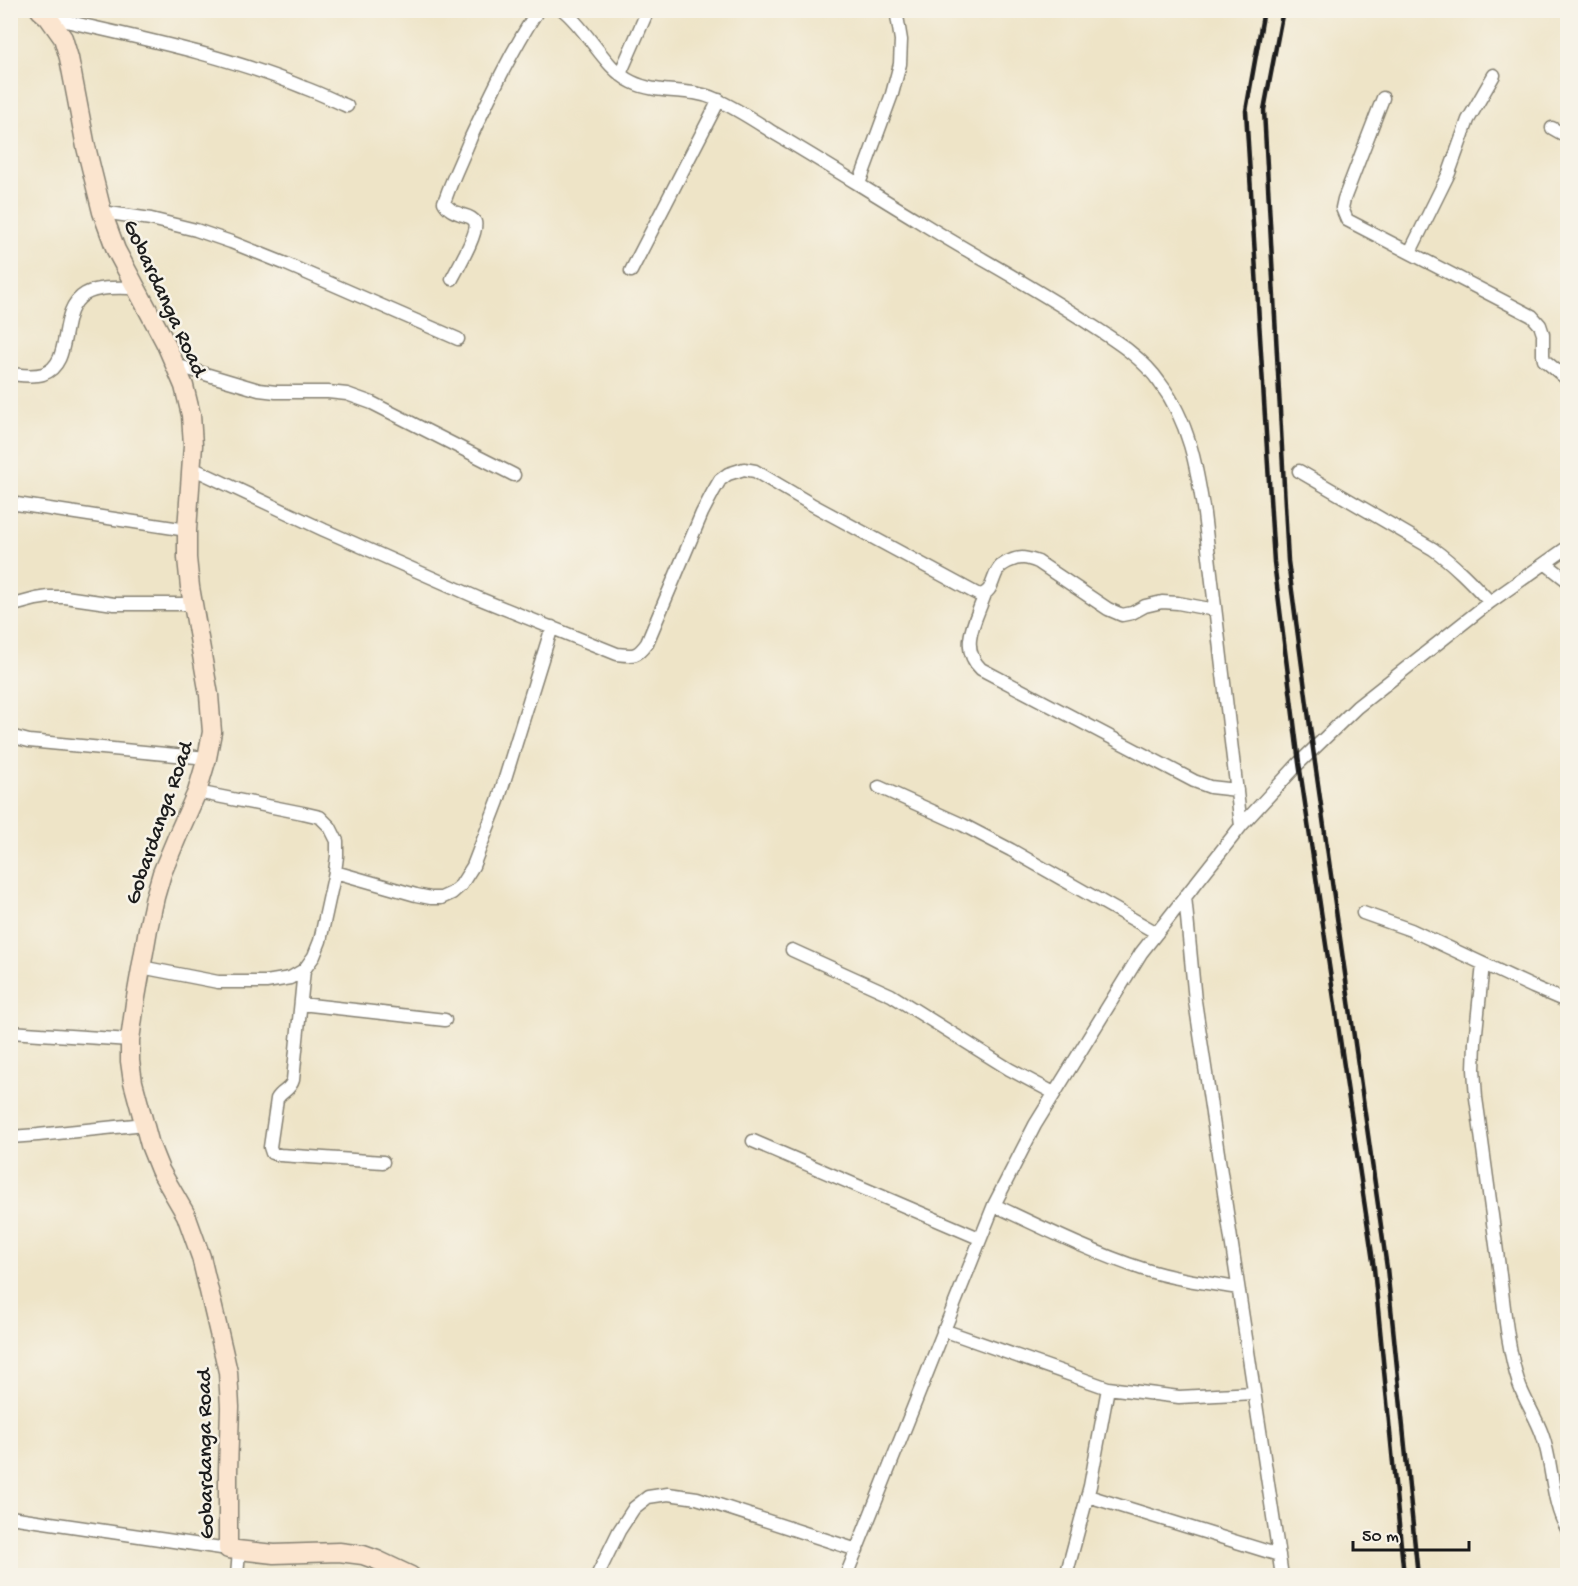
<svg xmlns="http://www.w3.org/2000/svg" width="1578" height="1586" viewBox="0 0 1578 1586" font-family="'Gochi Hand',sans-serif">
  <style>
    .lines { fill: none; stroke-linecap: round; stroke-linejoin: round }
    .street-casing { stroke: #858072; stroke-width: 15 }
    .secondary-casing { stroke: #858072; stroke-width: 21 }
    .street { stroke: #fff; stroke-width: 12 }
    .secondary { stroke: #fbe5cf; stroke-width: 18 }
    .rail { stroke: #1c1c1c; stroke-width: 4.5 }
    .labels { text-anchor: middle; stroke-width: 5; stroke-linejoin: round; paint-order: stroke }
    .street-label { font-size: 22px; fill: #1c1c1c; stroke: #f7f3e8 }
  </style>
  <rect width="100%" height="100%" fill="#f7f3e8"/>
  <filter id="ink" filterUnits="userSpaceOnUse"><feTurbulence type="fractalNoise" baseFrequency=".0167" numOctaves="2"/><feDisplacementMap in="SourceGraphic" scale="12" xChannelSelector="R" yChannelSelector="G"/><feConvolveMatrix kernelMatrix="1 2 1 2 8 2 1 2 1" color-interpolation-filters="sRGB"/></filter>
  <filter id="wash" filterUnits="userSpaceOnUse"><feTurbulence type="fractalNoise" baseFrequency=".008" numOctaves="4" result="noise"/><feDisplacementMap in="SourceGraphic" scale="24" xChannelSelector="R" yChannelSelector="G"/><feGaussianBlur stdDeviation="1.35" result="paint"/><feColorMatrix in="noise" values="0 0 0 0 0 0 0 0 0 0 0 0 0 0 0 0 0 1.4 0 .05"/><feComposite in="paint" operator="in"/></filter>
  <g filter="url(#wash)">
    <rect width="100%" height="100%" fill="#eee4c7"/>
  </g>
  <g filter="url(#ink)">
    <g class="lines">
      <defs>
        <path id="street" d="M563 10C588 30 605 69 632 82 658 95 688 87 715 99 736 108 755 121 774 133 822 161 869 191 917 220 974 256 1035 287 1091 325 1116 341 1143 358 1160 383 1189 421 1197 468 1204 514L1241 826
          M48 17C134 37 223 54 305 88 319 93 333 100 347 106
          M620 74 648 10
          M1383 98 1344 199 1342 208 1347 220 1532 316 1540 325 1543 334V355L1544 360 1568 380
          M1552 128 1568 137
          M859 184 892 94 900 64 901 40 896 10
          M102 212 151 219 196 230 231 242 286 264 458 339
          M1410 252 1449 173 1468 120 1494 75
          M631 271 719 100
          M452 279C457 269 479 232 475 222 473 218 467 216 463 215 455 212 448 210 444 202L446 197C453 177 463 157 471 137 491 94 512 50 538 10
          M175 365 259 390 276 392H328L347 394 372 403 514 475
          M10 374C21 375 33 377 43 374 75 363 56 311 85 294 99 286 121 288 136 288
          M192 468 324 530 478 598 617 654C633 656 637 657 647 643L702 513 713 492 720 480 728 474 744 469 755 471 811 504 979 595C995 593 991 575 1001 566 1004 564 1007 562 1010 561 1021 556 1027 558 1038 562L1108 609 1122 615 1132 613 1145 606 1162 602 1178 603 1215 610
          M1299 471 1433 549C1454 564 1472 583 1490 602
          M10 503 187 530
          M1545 563 1568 581
          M985 594C976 620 958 647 981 669L1194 781 1210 787 1237 790
          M10 606 36 599 49 597H65L114 604H193
          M10 736 29 741 207 758
          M879 787 963 825 1011 850 1157 933
          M335 872 416 895 431 898H441L452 893 461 885 473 866 498 801 552 627
          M1185 896 1195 1001 1282 1576
          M1363 913 1411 930 1533 987 1568 1002
          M792 950 891 995 1009 1069 1054 1093
          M1483 964 1475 1042 1474 1069 1476 1098C1484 1154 1491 1210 1499 1267 1504 1305 1507 1347 1519 1384 1525 1401 1536 1417 1542 1434 1554 1466 1550 1500 1568 1531
          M141 967 218 982H266L290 978 304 970 314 956 320 941 335 872 337 856V841L330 827 320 817 303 813 197 792
          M304 970 293 1080C290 1091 282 1090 277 1099L270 1147 272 1153 280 1155 383 1162
          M301 1004 445 1020
          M10 1032 130 1040
          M10 1137 38 1135 145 1124
          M753 1141 979 1238
          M994 1205C1043 1228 1091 1252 1143 1269 1174 1279 1206 1283 1238 1288
          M943 1330 1108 1388 1179 1397 1254 1393
          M1088 1496 1279 1555
          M10 1517 228 1549
          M237 1576 239 1551
          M597 1576 619 1531 634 1508 648 1497 668 1494 697 1498 857 1550
          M846 1576 994 1205 1035 1125 1141 953 1241 826 1299 763 1357 707 1490 602 1568 547
          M1066 1576 1090 1486 1108 1388"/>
        <path id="secondary" d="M40 10 48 17 63 38 69 58 86 147 102 212 116 250 165 342 184 386 191 415 193 445 187 530V558L190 587 209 695 212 732 207 758 197 792 180 830 162 873 155 897 148 929 135 1003 130 1040V1061L133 1082 150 1145 160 1170 186 1215 201 1257 223 1350 228 1372 230 1407 228 1471V1549L274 1554 339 1552 363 1555 377 1560 411 1576"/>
      </defs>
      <use href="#street" class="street-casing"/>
      <use href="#secondary" class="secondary-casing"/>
      <use href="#street" class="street"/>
      <use href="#secondary" class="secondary"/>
      <path class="rail" d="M1264 10 1246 111 1274 562 1299 763 1374 1268 1404 1576
        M1283 10 1264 110 1288 561 1313 749 1387 1268 1418 1576"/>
    </g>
  </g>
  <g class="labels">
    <g class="street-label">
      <text transform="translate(167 297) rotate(65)" y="8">Gobardanga Road</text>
      <text transform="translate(157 822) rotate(-71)" y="8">Gobardanga Road</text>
      <text transform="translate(203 1454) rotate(-91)" y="8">Gobardanga Road</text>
    </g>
  </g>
  <rect width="1578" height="1586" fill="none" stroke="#f7f3e8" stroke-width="36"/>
  <path d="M1353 1541v9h116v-9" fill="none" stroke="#1c1c1c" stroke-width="3"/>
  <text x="1362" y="1541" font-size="18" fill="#1c1c1c" stroke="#f7f3e8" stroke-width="4.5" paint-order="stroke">50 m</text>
</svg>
